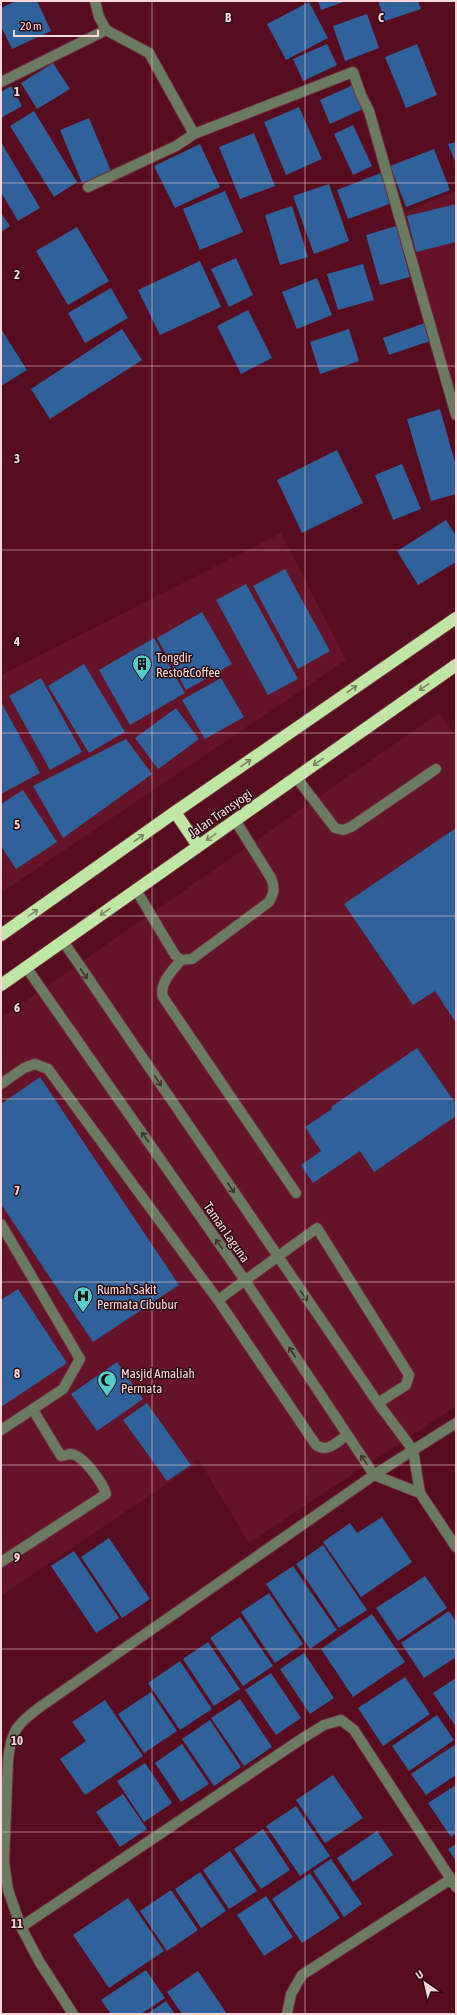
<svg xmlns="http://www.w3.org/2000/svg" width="457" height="2015" viewBox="0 0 457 2015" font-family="'Asap Condensed',sans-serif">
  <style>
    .built { fill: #651328 }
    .building { fill: #2f629a }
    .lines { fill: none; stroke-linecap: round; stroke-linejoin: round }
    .minor-casing { stroke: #712c3d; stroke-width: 12 }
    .highway-casing { stroke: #712c3d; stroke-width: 14 }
    .minor { stroke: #6b7b61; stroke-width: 10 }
    .highway { stroke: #bfe6a4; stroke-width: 12 }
    .oneway { stroke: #7c8361 }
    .oneway2 { stroke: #41322c }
    .grid { fill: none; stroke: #fcd7da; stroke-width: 1; stroke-opacity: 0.55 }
    .labels { text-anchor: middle; stroke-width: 3; stroke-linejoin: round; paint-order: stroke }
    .poi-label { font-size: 13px; fill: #fcd7da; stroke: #2a0a10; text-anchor: start }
    .street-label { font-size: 13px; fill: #fcd7da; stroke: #2a0a10 }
    .grid-label { font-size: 13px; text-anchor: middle; font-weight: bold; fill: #fcd7da; stroke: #2a0a10; stroke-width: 3; stroke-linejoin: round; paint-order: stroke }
  </style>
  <rect width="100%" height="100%" fill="#570c1f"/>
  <path class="built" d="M456 191V408L401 213Z
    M281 533 346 660 1 893V675Z
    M439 713 456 737V1406L249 1543 198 1459 194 1461 196 1464 1 1596V1018Z"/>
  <path class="building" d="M16 1H37L51 31 12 49 1 26V8Z
    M318 1H346L321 10Z
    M378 1H418L421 9 385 21Z
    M309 2 328 38 286 60 267 24Z
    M367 14 379 48 345 61 333 26Z
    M327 44 337 65 303 81 293 59Z
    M417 44 437 95 406 108 385 57Z
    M53 63 70 89 37 109 21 83Z
    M353 85 363 109 330 124 320 100Z
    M11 86 22 106 1 118V92Z
    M299 107 322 159 286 175 264 122Z
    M34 111 77 182 54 197 10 126Z
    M89 118 111 171 82 183 60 130Z
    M353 125 372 166 353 175 334 134Z
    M254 133 275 186 240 199 219 147Z
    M1 142 40 208 18 221 1 192Z
    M456 142V164L448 144Z
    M200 144 220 187 175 208 154 166Z
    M434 149 450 190 406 207 390 166Z
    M381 173 392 203 348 219 337 190Z
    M329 184 349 241 314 254 293 196Z
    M225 191 243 232 200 250 183 209Z
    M456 204V242L416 252 407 216Z
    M292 206 308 257 280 265 265 215Z
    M1 213 10 226 1 232Z
    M396 226 410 277 380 285 366 235Z
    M77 227 109 281 68 305 36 251Z
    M236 258 253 295 229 307 211 269Z
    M200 261 221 307 160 335 138 290Z
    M363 264 374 300 338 310 327 274Z
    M317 278 332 315 297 329 282 292Z
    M111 288 128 318 85 343 68 313Z
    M248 310 272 358 241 374 217 326Z
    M427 322 433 340 389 355 383 338Z
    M1 329 27 370 1 386Z
    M122 329 142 360 50 419 31 389Z
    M349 329 359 361 320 374 310 342Z
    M440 409 456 466V494L431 501 407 419Z
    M337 450 363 503 302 533 277 480Z
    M402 464 421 509 393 520 375 475Z
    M446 520 456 536V562L418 585 397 551Z
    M285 569 330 651 298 669 253 586Z
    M246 584 298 679 268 695 216 600Z
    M202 612 232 664 186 690 157 638Z
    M154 638 185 693 130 725 99 670Z
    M84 664 125 732 89 753 48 686Z
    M41 678 82 752 50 770 9 696Z
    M221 678 244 717 205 739 182 700Z
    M1 702 40 773 1 794Z
    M176 708 199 739 158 769 135 738Z
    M126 739 152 774 63 838 33 786Z
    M23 790 57 842 16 869 1 846V804Z
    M456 828V1023L435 991 413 1005 344 904Z
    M417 1048 456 1104V1116L374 1172 360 1151 313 1183 301 1165 321 1151 305 1127 332 1109 331 1107Z
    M40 1077 179 1285 93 1342 1 1204V1104Z
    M18 1289 67 1363 1 1407V1300Z
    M117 1362 143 1399 97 1431 71 1394Z
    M147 1403 191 1465 167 1481 123 1420Z
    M382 1517 412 1562 361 1597 323 1542 350 1523 357 1533Z
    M109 1538 150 1599 122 1618 81 1557Z
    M323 1545 367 1610 339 1628 296 1564Z
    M74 1551 119 1618 96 1633 51 1566Z
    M293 1566 337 1630 310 1649 266 1584Z
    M425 1576 447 1608 398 1641 376 1608Z
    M269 1593 303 1644 275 1663 241 1612Z
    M449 1611 456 1622V1657L424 1678 401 1643Z
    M372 1614 405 1662 353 1697 321 1649Z
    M240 1617 273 1666 243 1686 210 1638Z
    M208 1642 240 1689 214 1706 183 1659Z
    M304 1653 334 1698 310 1714 280 1669Z
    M180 1661 212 1709 180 1730 148 1683Z
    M271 1673 301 1718 276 1735 245 1690Z
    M405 1677 430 1714 383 1746 358 1708Z
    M456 1678V1727L433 1693Z
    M151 1692 177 1731 144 1753 118 1714Z
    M240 1699 272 1747 244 1766 211 1718Z
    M105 1700 143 1756 85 1795 60 1759 86 1741 72 1722Z
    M437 1715 454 1740 409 1771 392 1746Z
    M210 1720 241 1767 214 1786 182 1739Z
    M182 1744 209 1784 181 1802 155 1763Z
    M456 1744V1775L426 1795 411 1774Z
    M145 1763 172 1803 144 1822 117 1781Z
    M333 1775 363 1818 325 1843 296 1800Z
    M456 1785V1833L451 1837 428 1803Z
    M123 1794 147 1829 120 1847 96 1812Z
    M296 1806 330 1856 300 1876 266 1826Z
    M263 1829 290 1870 261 1889 234 1849Z
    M377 1831 393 1855 353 1882 337 1858Z
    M456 1844V1861L448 1849Z
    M230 1851 257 1891 229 1909 203 1870Z
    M331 1859 362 1904 344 1917 313 1871Z
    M200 1872 226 1911 201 1928 175 1889Z
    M310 1873 340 1918 302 1943 272 1899Z
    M171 1890 198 1930 167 1951 140 1911Z
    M266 1896 293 1937 264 1956 237 1915Z
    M128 1898 164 1951 109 1988 73 1935Z
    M146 1970 165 1998 141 2014H111L101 2000Z
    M198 1971 227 2014H182L167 1992Z
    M166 2001 175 2014H147Z"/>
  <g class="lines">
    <defs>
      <path id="minor" d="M95 1 99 17 106 30 149 53 194 134
        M1 82 106 30
        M88 187 176 146 194 134 353 72 361 95 369 111 456 415
        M296 777 335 828 343 830 351 827 436 769
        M136 890 175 955 181 960 192 959 269 902C274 893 275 888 271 878L235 820
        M63 941 378 1403 413 1450 420 1493 456 1547
        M181 960C173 970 159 983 163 997L296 1193
        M26 967 244 1279 374 1475 420 1493
        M1 1084 24 1068 35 1064 48 1069 218 1300 316 1445C328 1453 337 1442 347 1435
        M1 1224 80 1359 63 1389 1 1430
        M218 1300 317 1228 409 1375 406 1385 378 1403
        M1 1562 106 1494C103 1483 83 1455 71 1454 68 1454 64 1456 61 1456L33 1410
        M21 1927 303 1738 324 1725 341 1720 354 1730 456 1887
        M73 2014 39 1961 21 1927 8 1890 4 1862 8 1760C11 1731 17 1724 40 1707L374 1475 456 1423
        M287 2014 291 1994 302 1975 451 1879"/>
      <path id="highway" d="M175 812 198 846
        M1 935 175 812 456 618
        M1 985 456 665"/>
    </defs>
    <use href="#minor" class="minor-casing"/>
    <use href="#highway" class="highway-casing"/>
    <use href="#minor" class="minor"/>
    <use href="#highway" class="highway"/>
  </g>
  <defs><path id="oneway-shaft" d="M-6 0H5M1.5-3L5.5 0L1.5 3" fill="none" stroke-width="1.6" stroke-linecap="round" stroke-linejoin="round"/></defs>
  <g class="oneway">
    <use href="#oneway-shaft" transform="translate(424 687) rotate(145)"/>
    <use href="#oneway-shaft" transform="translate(352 689) rotate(-35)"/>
    <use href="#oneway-shaft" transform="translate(318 762) rotate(145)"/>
    <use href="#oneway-shaft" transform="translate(246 763) rotate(-35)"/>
    <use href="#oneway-shaft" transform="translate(211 837) rotate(145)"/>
    <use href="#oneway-shaft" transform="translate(139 838) rotate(-35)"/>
    <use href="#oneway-shaft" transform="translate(105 912) rotate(145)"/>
    <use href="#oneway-shaft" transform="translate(33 913) rotate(-35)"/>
  </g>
  <g class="oneway2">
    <use href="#oneway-shaft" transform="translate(84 974) rotate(56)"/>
    <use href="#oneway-shaft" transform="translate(158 1081) rotate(56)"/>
    <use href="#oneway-shaft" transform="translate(145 1137) rotate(-125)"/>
    <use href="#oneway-shaft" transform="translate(231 1188) rotate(56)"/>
    <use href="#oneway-shaft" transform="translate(219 1244) rotate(-125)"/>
    <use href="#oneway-shaft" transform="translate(304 1296) rotate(56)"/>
    <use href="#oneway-shaft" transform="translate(292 1352) rotate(-123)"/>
    <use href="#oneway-shaft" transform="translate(364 1460) rotate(-124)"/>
  </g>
  <path class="grid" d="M152 1V2014M305 1V2014M1 183H456M1 366H456M1 550H456M1 733H456M1 916H456M1 1099H456M1 1282H456M1 1465H456M1 1649H456M1 1832H456"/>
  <defs>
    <symbol id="building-pin" viewBox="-11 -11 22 30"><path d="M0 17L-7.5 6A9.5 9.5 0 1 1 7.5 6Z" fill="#53cdca" stroke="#2a0a10"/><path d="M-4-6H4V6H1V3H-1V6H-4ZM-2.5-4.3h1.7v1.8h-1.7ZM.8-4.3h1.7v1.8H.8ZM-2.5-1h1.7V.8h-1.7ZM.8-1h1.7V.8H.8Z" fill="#111"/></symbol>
    <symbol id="hospital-pin" viewBox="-11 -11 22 30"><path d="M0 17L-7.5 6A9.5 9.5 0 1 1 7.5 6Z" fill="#53cdca" stroke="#2a0a10"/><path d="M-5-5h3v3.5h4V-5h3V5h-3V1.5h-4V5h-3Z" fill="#111"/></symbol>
    <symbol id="mosque-pin" viewBox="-11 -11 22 30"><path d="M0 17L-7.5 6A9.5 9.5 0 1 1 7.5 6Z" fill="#53cdca" stroke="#2a0a10"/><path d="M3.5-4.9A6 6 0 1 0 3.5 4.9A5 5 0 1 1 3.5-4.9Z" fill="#111"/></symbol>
  </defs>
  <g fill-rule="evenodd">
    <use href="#building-pin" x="131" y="653" width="22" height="30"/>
    <use href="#hospital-pin" x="72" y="1285" width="22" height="30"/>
    <use href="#mosque-pin" x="96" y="1369" width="22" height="30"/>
  </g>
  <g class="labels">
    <g class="poi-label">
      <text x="156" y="662">Tongdir<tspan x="156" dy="15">Resto&amp;Coffee</tspan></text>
      <text x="97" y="1294">Rumah Sakit<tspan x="97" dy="15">Permata Cibubur</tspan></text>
      <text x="121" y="1378">Masjid Amaliah<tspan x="121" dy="15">Permata</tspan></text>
    </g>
    <g class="street-label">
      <text transform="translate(220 813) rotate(-35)" y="5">Jalan Transyogi</text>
      <text transform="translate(227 1232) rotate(55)" y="5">Taman Laguna</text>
    </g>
  </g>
  <g class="grid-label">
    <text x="228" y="22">B</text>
    <text x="381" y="22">C</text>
    <text x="17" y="96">1</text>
    <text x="17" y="279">2</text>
    <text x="17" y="463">3</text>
    <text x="17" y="646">4</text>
    <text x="17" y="829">5</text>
    <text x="17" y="1012">6</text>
    <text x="17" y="1195">7</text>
    <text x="17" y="1378">8</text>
    <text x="17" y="1562">9</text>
    <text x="17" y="1745">10</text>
    <text x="17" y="1928">11</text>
  </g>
  <rect width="457" height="2015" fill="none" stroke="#fcd7da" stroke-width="4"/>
  <g transform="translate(425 1983) rotate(326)" stroke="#2a0a10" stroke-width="3" paint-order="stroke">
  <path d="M0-3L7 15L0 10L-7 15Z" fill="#fcd7da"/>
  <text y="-6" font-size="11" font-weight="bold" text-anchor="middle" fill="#fcd7da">U</text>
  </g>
  <path d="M14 30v6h84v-6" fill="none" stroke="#fcd7da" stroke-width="2"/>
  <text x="20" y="30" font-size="12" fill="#fcd7da" stroke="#2a0a10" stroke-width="3" paint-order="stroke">20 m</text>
</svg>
